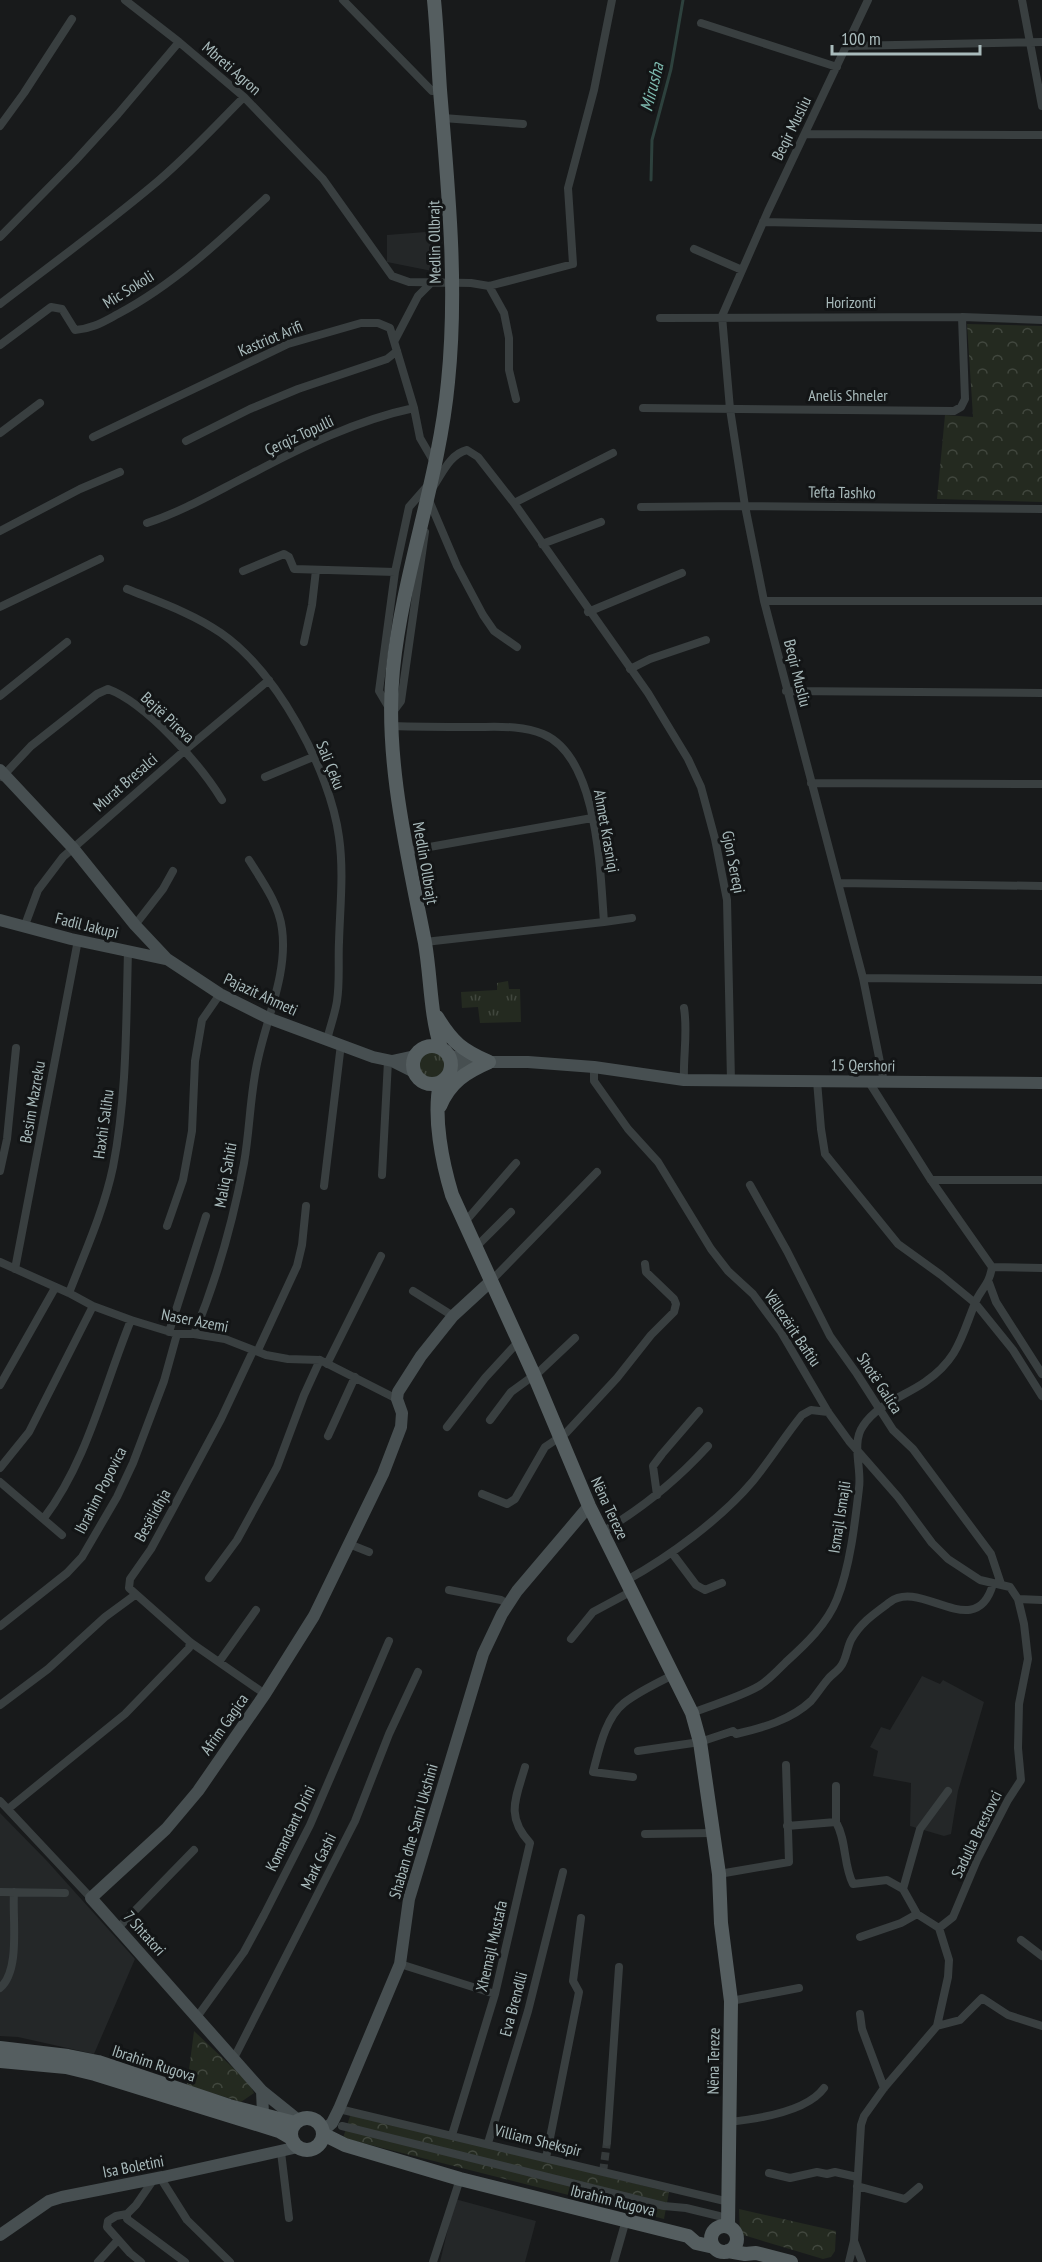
<svg xmlns="http://www.w3.org/2000/svg" width="1042" height="2262" viewBox="0 0 1042 2262" font-family="'PT Sans Narrow',sans-serif">
  <style>
    .built { fill: #242728 }
    .grass { fill: url(#grass-tufts) }
    .forest { fill: url(#forest-crowns) }
    .lines { fill: none; stroke-linecap: round; stroke-linejoin: round }
    .stream { stroke: #2d413d; stroke-width: 3 }
    .street-tunnel { stroke: #353a3b; stroke-width: 8; stroke-dasharray: 8 4; stroke-linecap: butt }
    .street { stroke: #393f40; stroke-width: 8 }
    .secondary { stroke: #474f51; stroke-width: 12 }
    .primary { stroke: #555e60; stroke-width: 14 }
    .labels { text-anchor: middle; stroke-width: 6; stroke-linejoin: round; paint-order: stroke }
    .street-label { font-size: 16px; fill: #a9bbbc; stroke: #131516 }
    .water-label { font-size: 18px; font-style: italic; fill: #7dbaaf; stroke: #131516 }
  </style>
  <defs>
    <pattern id="grass-tufts" width="24" height="20" patternUnits="userSpaceOnUse" patternTransform="scale(1.5)"><rect width="24" height="20" fill="#242a20"/><path d="M3 7l-1-3M5 7V3M7 7l1-3M15 17l-1-3M17 17v-4M19 17l1-3" fill="none" stroke="#41473e"/></pattern>
    <pattern id="forest-crowns" width="20" height="18" patternUnits="userSpaceOnUse" patternTransform="scale(1.5)"><rect width="20" height="18" fill="#242a20"/><path d="M2 6a3 3 0 1 1 6 0M12 15a3 3 0 1 1 6 0" fill="none" stroke="#41473e"/></pattern>
  </defs>
  <rect width="100%" height="100%" fill="#181a1b"/>
  <path class="built" d="M438 231 437 272 387 262V235Z
    M922 1676 940 1684 943 1680 984 1702 958 1791 951 1834 944 1836 910 1826 911 1783 873 1776 878 1751 870 1747 881 1727 890 1730Z
    M0 1813 47 1861 135 1959 94 2054 18 2037 0 2036Z
    M455 2199 536 2221 525 2262H440Z"/>
  <path class="grass" d="M508 981 509 989H520L521 1022 480 1023 478 1007 462 1008 461 992 497 990V983Z
    M417 1065a15 15 0 1 1 30 0a15 15 0 1 1-30 0Z"/>
  <path class="forest" d="M967 324 1042 326V502L937 499 945 415 973 417Z
    M194 2031 249 2083 254 2093 241 2102 187 2085Z
    M351 2113 669 2192 664 2219 343 2138Z
    M739 2209 836 2231 835 2251 831 2257 823 2259 740 2234Z"/>
  <g class="lines">
    <path class="stream" d="M651 180 652 140 671 69 683 0"/>
    <path class="street-tunnel" d="M603 2172 607 2142"/>
    <path class="street" d="M125 0 179 42
      M343 0 432 91 440 90
      M868 0 768 211 722 316 730 409 745 506 764 601 863 978 884 1082
      M1022 0 1042 106
      M701 23 837 67
      M847 46 1042 42
      M443 118 523 124
      M0 126 24 93 72 19
      M805 134 1042 135
      M763 222 1042 228
      M0 237 75 161 118 114 179 42 244 97 323 179 392 276 409 282 471 283 489 286 573 264 568 188 594 90 612 0
      M694 249 742 270
      M489 286 504 313 509 338V370L516 399
      M0 304C51 265 103 227 152 186 185 159 214 127 244 97
      M660 318 962 317 1042 320
      M395 340 418 296 431 283
      M0 345 51 307 62 309 75 330C92 329 103 322 118 314 173 285 221 240 266 198
      M643 408 954 411 961 407 965 399 962 317
      M0 433 40 403
      M93 437 288 344 361 323H378L390 328 414 408
      M186 441 250 409 298 389 387 359 397 351
      M433 487C442 474 450 454 467 450L478 457 514 503 648 693 688 759 701 787 715 839 727 900 731 1081
      M428 498 457 566 483 615 494 631 517 647
      M514 503 613 453
      M641 507 745 506 1042 509
      M147 523C184 511 217 491 251 474 302 447 357 420 414 408L420 438 434 462
      M0 531 80 489 120 472
      M425 532 401 701 392 713 379 691 395 572 409 507 430 483
      M542 544 601 522
      M243 571 284 554 289 557 294 569 395 572
      M127 589C159 602 192 613 221 633 277 672 330 770 339 837 344 872 340 907 339 942 338 961 340 982 337 1001 335 1014 330 1027 327 1040
      M764 601H1042
      M0 607 100 559
      M588 612 682 573
      M304 642 312 605 316 570
      M630 669 650 659 706 640
      M786 691 1042 693
      M0 696 67 642
      M392 726C420 727 447 727 475 727 497 727 522 725 543 734 598 757 600 870 604 922L425 942
      M2 777 31 746 97 694 108 689C146 703 201 765 222 800
      M265 777 313 757
      M811 783 1042 784
      M407 851 592 818
      M839 883 1042 886
      M604 922 632 918
      M25 925 38 890 63 857 184 751 269 680
      M135 925 163 889 173 871
      M863 978 1042 980
      M594 1067V1081L628 1129 658 1162 711 1249 728 1271 753 1294 781 1332 828 1412 849 1441 898 1497 932 1543 948 1559 980 1580 1010 1587 1018 1599 1024 1624 1028 1659 1019 1704 1018 1748 1021 1780 1008 1800 977 1860 953 1917 939 1928
      M684 1080C683 1056 688 1032 684 1008
      M817 1081 821 1129 825 1154 898 1244 941 1275 975 1303 1013 1350 1042 1396
      M869 1082 931 1180 992 1267
      M0 1171 7 1139 16 1048
      M382 1175 388 1061
      M931 1180H1042
      M750 1185 787 1251 830 1336 857 1374 893 1430 913 1449 991 1554 1001 1584
      M324 1186 341 1044
      M464 1223 516 1163
      M167 1226 183 1180 192 1131 195 1061 202 1020 220 994
      M475 1248 511 1212
      M0 1262 69 1293 93 1306 131 1320 177 1334H194L225 1339 266 1355 288 1359 320 1360 397 1399
      M992 1267 1042 1268
      M15 1269 78 940
      M490 1282 597 1172
      M989 1283 996 1302 1042 1374
      M413 1291 453 1316
      M69 1293C85 1252 104 1210 113 1167 127 1096 126 1023 128 951
      M169 1332 206 1216
      M194 1334C217 1279 233 1221 244 1163 250 1129 250 1093 258 1059 267 1017 288 972 282 929 279 904 262 881 249 860
      M258 1350 297 1266 302 1245 306 1206
      M253 1351 221 1419 170 1514 151 1549 130 1579 129 1588 190 1642 265 1694
      M327 1364 381 1256
      M0 1385 55 1288
      M490 1420 511 1392 540 1371 575 1338
      M447 1427 485 1378 518 1342
      M328 1436 355 1377
      M0 1468 29 1432 93 1306
      M0 1482 62 1535
      M482 1494 507 1504 515 1499 545 1447 566 1433 617 1378 651 1335 674 1312 676 1304 674 1299 646 1272 645 1264
      M657 1495 653 1466 662 1454 699 1411
      M44 1518C87 1462 104 1386 131 1320
      M602 1532C643 1508 676 1481 708 1446
      M349 1544 369 1552
      M672 1553 696 1585 705 1590 722 1583
      M209 1578 237 1540 277 1467 304 1395 320 1360
      M627 1580C669 1557 722 1518 753 1481 770 1460 785 1436 802 1415L811 1410 828 1412
      M449 1590 501 1600 508 1604
      M1018 1599 1042 1600
      M0 1626 67 1573 82 1557 117 1497 133 1463 164 1381 177 1334
      M571 1639 593 1612 632 1591
      M219 1662 256 1610
      M0 1705 48 1669 105 1617 135 1595
      M692 1713C714 1704 738 1698 759 1686 769 1680 778 1670 786 1662 806 1644 827 1624 837 1599 850 1567 855 1523 859 1488 862 1469 851 1443 863 1426 877 1404 905 1396 925 1382 958 1359 961 1338 975 1303 981 1288 989 1286 992 1267
      M638 1751 700 1742 733 1731 736 1734C762 1728 791 1720 811 1701 817 1694 822 1686 828 1679 832 1674 838 1671 841 1666 846 1660 847 1648 851 1640 860 1623 875 1613 890 1602 921 1578 976 1644 993 1584
      M633 1777 593 1772C599 1750 605 1718 624 1703 638 1692 657 1683 673 1675
      M0 1801 91 1898
      M8 1809 125 1714 189 1648 190 1642
      M836 1822V1786
      M787 1826 836 1822C847 1842 843 1864 853 1884L887 1880 903 1889
      M645 1834 712 1833
      M719 1874 789 1862 786 1765
      M0 1892 65 1893
      M118 1928 194 1850
      M939 1928 917 1914 903 1889 920 1829 948 1791
      M860 1937 901 1923 917 1914
      M1021 1940 1042 1956
      M400 1964 495 1994
      M0 1988C21 1970 12 1918 14 1892
      M731 2001 799 1988
      M860 2014 862 2029 884 2088
      M197 2017 244 1952 264 1915 310 1825 389 1641
      M937 2026 960 2020 982 1998 1008 2015 1042 2026
      M234 2058 355 1821 389 1734 418 1672
      M339 2109 729 2202
      M729 2122C757 2119 807 2112 824 2088
      M342 2126 664 2206 686 2208 719 2216
      M452 2135 495 1994 530 1843C505 1816 516 1798 525 1767
      M607 2142 619 1967
      M488 2143 528 2011 563 1872
      M281 2152 289 2218
      M546 2158 579 1992 573 1981 581 1918
      M769 2173 790 2178 817 2172 827 2174 835 2172 857 2177
      M163 2177V2182L187 2220 230 2262
      M154 2179 136 2205 127 2214V2219L185 2262
      M857 2186 905 2199 919 2187
      M127 2214 116 2216 108 2221 107 2227 130 2253 141 2262
      M854 2241 862 2262
      M98 2262 118 2240
      M433 2262 460 2179
      M614 2262 626 2220
      M849 2262 854 2241 861 2125 864 2116 884 2088 937 2026 948 1977 949 1960 939 1928"/>
    <path class="secondary" d="M0 770 73 848 135 925 167 959 220 994 268 1018 373 1057 392 1061 414 1072
      M0 920 71 939 165 959
      M449 1056 482 1062H528L594 1067 684 1080 1042 1083
      M392 1061 415 1056
      M451 1071 477 1063
      M262 2091 298 2120
      M263 2114 262 2091 91 1898 166 1829 198 1791 265 1694 314 1616 383 1474 401 1427 402 1413 397 1399 398 1392 421 1356 453 1316 490 1282
      M323 2131 332 2123 339 2109 400 1964 409 1899 483 1654 502 1614 517 1591 589 1506
      M0 2235 49 2201 62 2197 163 2177 298 2147"/>
    <path class="primary" d="M434 0C437 30 438 60 440 90 448 187 458 285 448 382 439 479 403 572 393 669 384 759 408 856 425 943 431 978 430 1014 441 1048
      M437 1017C453 1043 462 1050 489 1062
      M413 1065a19 19 0 1 1 38 0a19 19 0 1 1-38 0Z
      M440 1083C433 1117 442 1162 452 1195L534 1375 589 1506 692 1713 700 1742 719 1874 721 1923 731 2001 728 2226
      M440 1106C450 1082 466 1072 489 1062
      M0 2048 68 2056 98 2062 229 2106 295 2123
      M0 2061 66 2067 95 2074 279 2131 291 2138
      M291 2134a16 16 0 1 1 32 0a16 16 0 1 1-32 0Z
      M323 2134 345 2145 460 2179 688 2236 696 2243 714 2247
      M711 2239a13 13 0 1 1 26 0a13 13 0 1 1-26 0Z
      M728 2251 745 2254 756 2253 791 2262"/>
  </g>
  <g class="labels">
    <g class="street-label">
      <text transform="translate(232 68) rotate(41)" y="6">Mbreti Agron</text>
      <text transform="translate(791 128) rotate(-64)" y="6">Beqir Musliu</text>
      <text transform="translate(434 242) rotate(-91)" y="6">Medlin Ollbrajt</text>
      <text transform="translate(128 289) rotate(-32)" y="6">Mic Sokoli</text>
      <text x="851" y="308">Horizonti</text>
      <text transform="translate(270 338) rotate(-23)" y="6">Kastriot Arifi</text>
      <text x="848" y="401">Anelis Shneler</text>
      <text transform="translate(299 435) rotate(-25)" y="6">Çerqiz Topulli</text>
      <text transform="translate(842 492) rotate(1)" y="6">Tefta Tashko</text>
      <text transform="translate(798 673) rotate(76)" y="6">Beqir Musliu</text>
      <text transform="translate(168 717) rotate(43)" y="6">Bejtë Pireva</text>
      <text transform="translate(331 765) rotate(68)" y="6">Sali Çeku</text>
      <text transform="translate(125 782) rotate(-41)" y="6">Murat Bresalci</text>
      <text transform="translate(607 831) rotate(80)" y="6">Ahmet Krasniqi</text>
      <text transform="translate(734 862) rotate(79)" y="6">Gjon Sereqi</text>
      <text transform="translate(426 863) rotate(80)" y="6">Medlin Ollbrajt</text>
      <text transform="translate(87 925) rotate(14)" y="6">Fadil Jakupi</text>
      <text transform="translate(261 994) rotate(25)" y="6">Pajazit Ahmeti</text>
      <text transform="translate(863 1065) rotate(1)" y="6">15 Qershori</text>
      <text transform="translate(32 1102) rotate(-80)" y="6">Besim Mazreku</text>
      <text transform="translate(103 1124) rotate(-82)" y="6">Haxhi Salihu</text>
      <text transform="translate(225 1175) rotate(-80)" y="6">Maliq Sahiti</text>
      <text transform="translate(195 1320) rotate(11)" y="6">Naser Azemi</text>
      <text transform="translate(793 1328) rotate(56)" y="6">Vëllezërit Baftiu</text>
      <text transform="translate(880 1383) rotate(57)" y="6">Shotë Galica</text>
      <text transform="translate(100 1490) rotate(-63)" y="6">Ibrahim Popovica</text>
      <text transform="translate(610 1508) rotate(65)" y="6">Nëna Tereze</text>
      <text transform="translate(152 1515) rotate(-61)" y="6">Besëlidhja</text>
      <text transform="translate(839 1517) rotate(-81)" y="6">Ismajl Ismajli</text>
      <text transform="translate(224 1724) rotate(-55)" y="6">Afrim Gagica</text>
      <text transform="translate(290 1828) rotate(-64)" y="6">Komandant Drini</text>
      <text transform="translate(413 1831) rotate(-74)" y="6">Shaban dhe Sami Ukshini</text>
      <text transform="translate(976 1834) rotate(-64)" y="6">Sadulla Brestovci</text>
      <text transform="translate(318 1861) rotate(-64)" y="6">Mark Gashi</text>
      <text transform="translate(145 1933) rotate(48)" y="6">7 Shtatori</text>
      <text transform="translate(491 1946) rotate(-77)" y="6">Xhemajl Mustafa</text>
      <text transform="translate(513 2004) rotate(-75)" y="6">Eva Brendlli</text>
      <text transform="translate(713 2061) rotate(-89)" y="6">Nëna Tereze</text>
      <text transform="translate(154 2063) rotate(18)" y="6">Ibrahim Rugova</text>
      <text transform="translate(538 2140) rotate(14)" y="6">Villiam Shekspir</text>
      <text transform="translate(133 2166) rotate(-11)" y="6">Isa Boletini</text>
      <text transform="translate(613 2200) rotate(14)" y="6">Ibrahim Rugova</text>
    </g>
    <g class="water-label">
      <text transform="translate(652 87) rotate(-76)" y="6">Mirusha</text>
    </g>
  </g>
  <path d="M832 45v9h148v-9" fill="none" stroke="#a9bbbc" stroke-width="3"/>
  <text x="841" y="45" font-size="18" fill="#a9bbbc" stroke="#131516" stroke-width="4.5" paint-order="stroke">100 m</text>
</svg>
